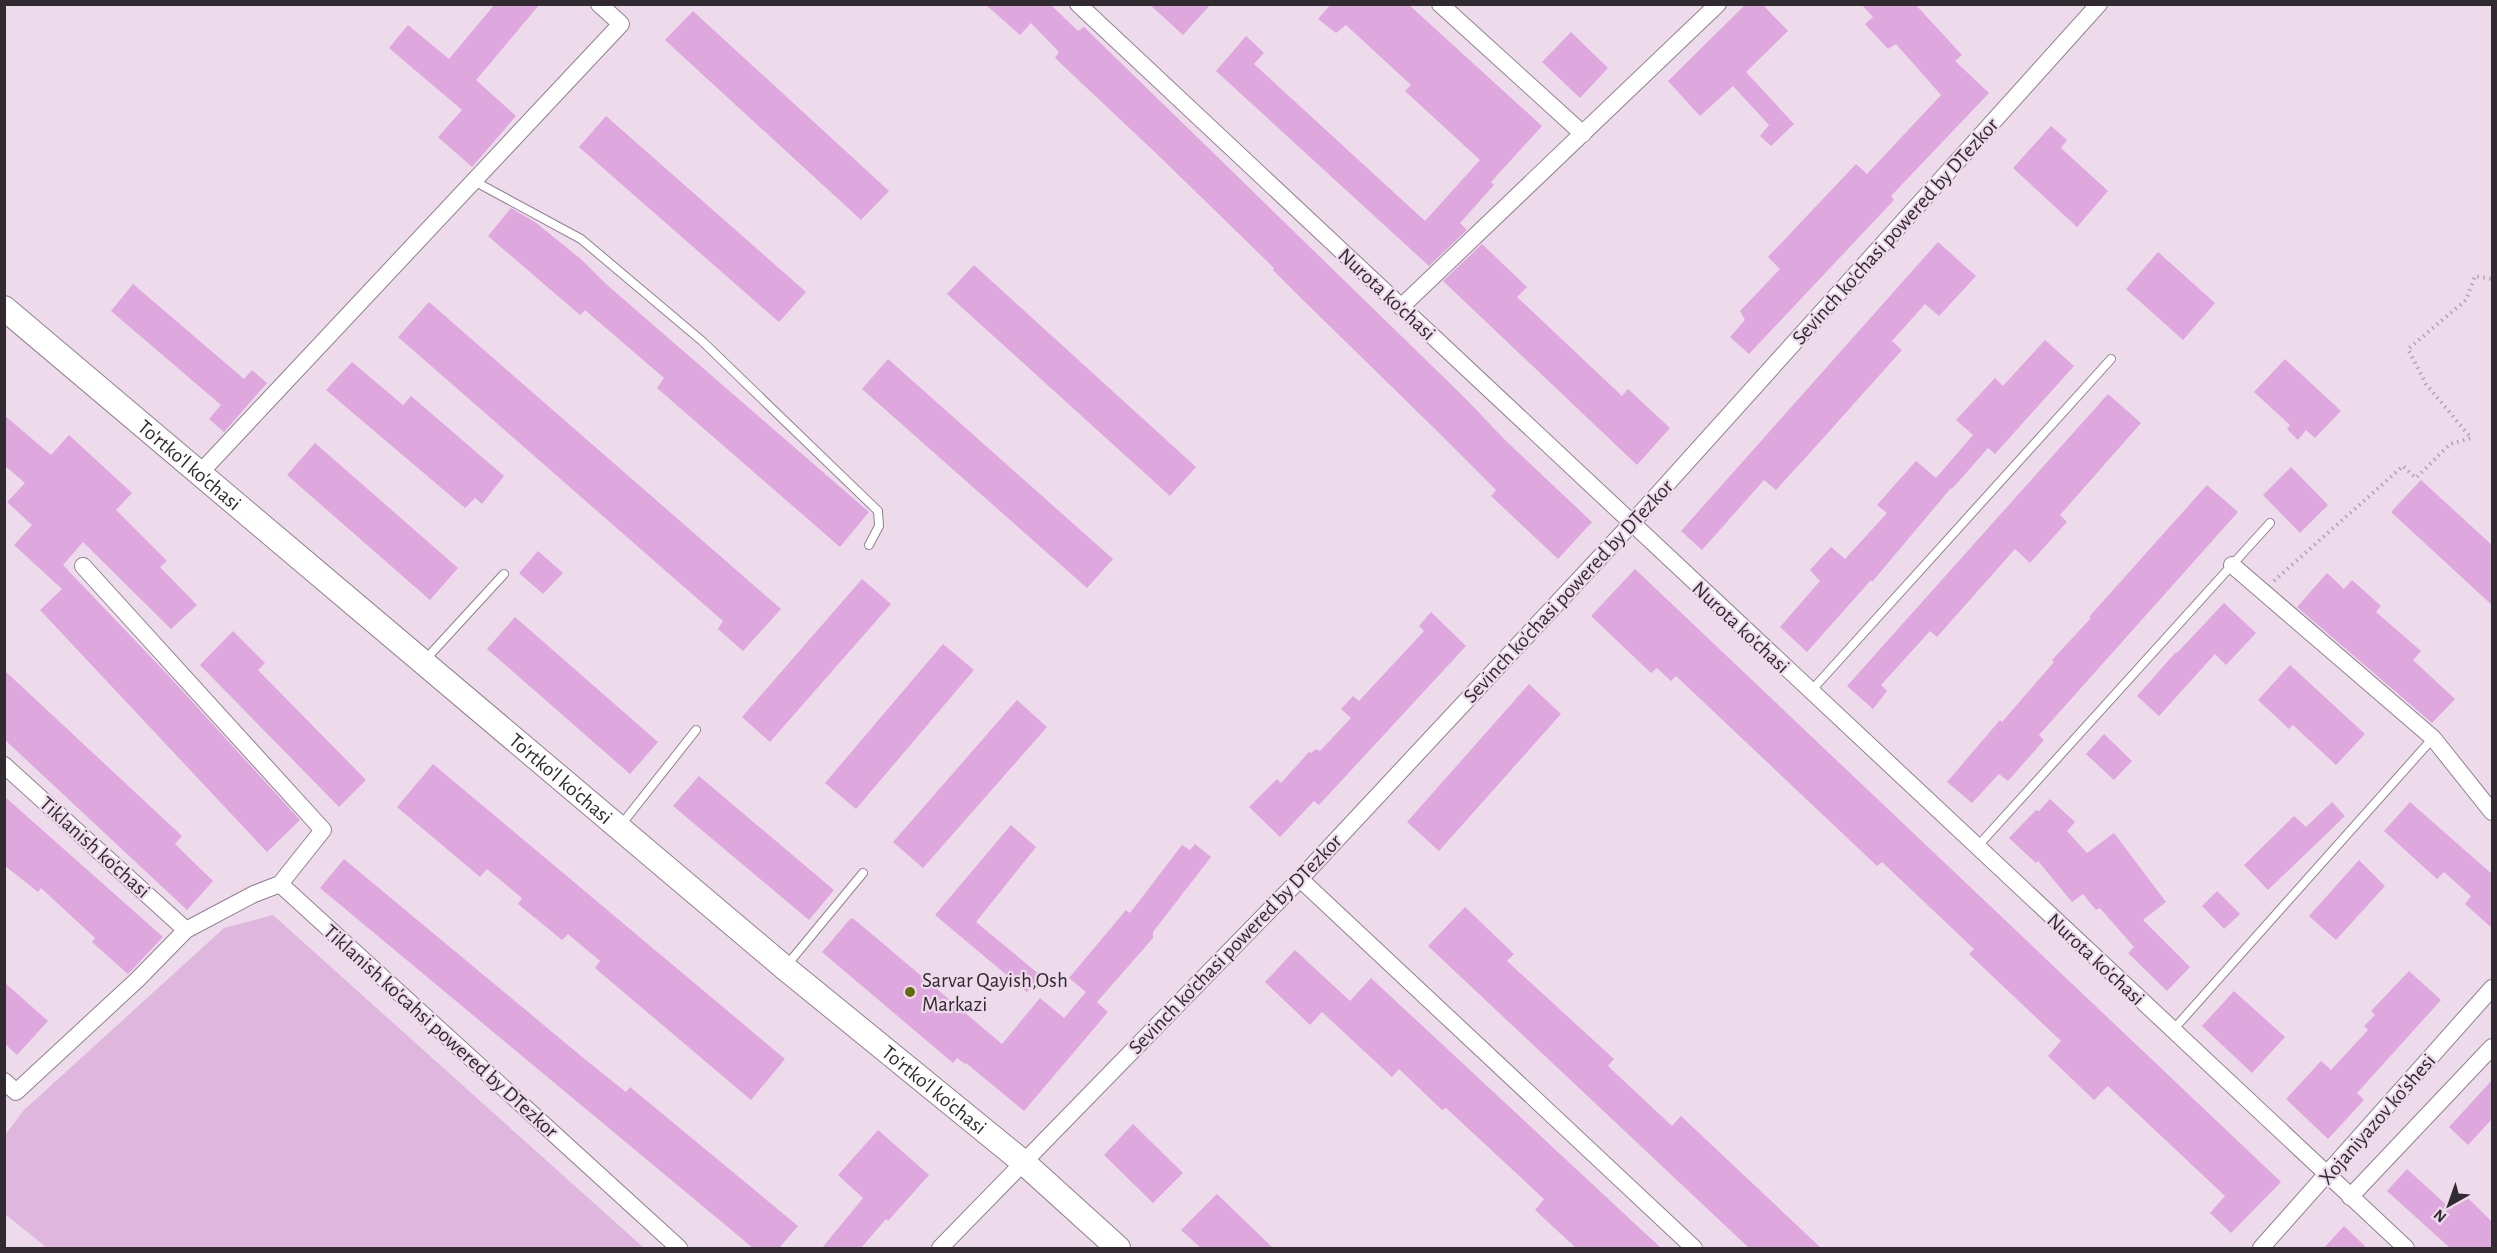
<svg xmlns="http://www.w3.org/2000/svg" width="2497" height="1253" viewBox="0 0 2497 1253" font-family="'Alegreya Sans',sans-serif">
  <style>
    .green { fill: #dfb7de }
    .building { fill: #dea7dd }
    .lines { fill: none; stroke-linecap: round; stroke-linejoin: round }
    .lane-casing { stroke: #918190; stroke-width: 10 }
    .street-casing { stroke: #918190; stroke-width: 18 }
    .secondary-casing { stroke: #918190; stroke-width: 26 }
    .path { stroke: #b2a3b1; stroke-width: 4; stroke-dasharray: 1.5 4.5; stroke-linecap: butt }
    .lane { stroke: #fff; stroke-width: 8 }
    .street { stroke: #fff; stroke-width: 16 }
    .secondary { stroke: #fff; stroke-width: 24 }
    .poi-dot { fill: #606b11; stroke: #eddbec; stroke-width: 2 }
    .labels { text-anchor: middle; stroke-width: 4.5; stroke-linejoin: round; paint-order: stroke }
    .street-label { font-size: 21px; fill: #312a30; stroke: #eddbec }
    .poi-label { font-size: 21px; fill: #312a30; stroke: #eddbec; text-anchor: start }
  </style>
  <rect width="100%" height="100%" fill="#eddbec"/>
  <path class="green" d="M273 915 644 1248H47L5 1214V1135L24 1110 224 928Z"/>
  <path class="building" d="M495 4H540L476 80 516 116 472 167 438 137 462 110 389 48 408 25 449 59Z
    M985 4H1050L1078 31 1084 27 1466 399 1506 441 1592 522 1558 559 1491 496 1496 490 1436 430 1304 301 1273 270 1274 268 1160 157 1055 58 1059 52 1031 23 1020 35Z
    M1149 4H1211L1183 35Z
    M1331 4H1408L1542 126 1491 182 1494 185 1460 223 1467 230 1429 266 1216 71 1246 36 1264 53 1254 64 1425 221 1480 160 1405 91 1411 85 1346 25 1336 33 1318 19Z
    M1746 4H1762L1788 31 1746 72 1794 124 1771 146 1760 136 1769 125 1733 86 1700 116 1668 81Z
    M1861 4H1915L1962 55 1955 61 1989 93 1891 196 1894 200 1749 354 1730 337 1745 320 1740 311 1780 269 1768 257 1856 164 1867 174 1941 95 1896 44 1888 49 1865 24 1873 17Z
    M693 11 889 191 861 220 665 40Z
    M1571 32 1608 68 1580 98 1542 62Z
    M606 116 806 292 779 322 579 147Z
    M2051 126 2067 140 2061 148 2108 191 2077 227 2013 168Z
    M511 208 535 222 582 260 606 284 869 512 840 547 657 388 664 378 585 310 580 315 488 236Z
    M1938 242 1976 276 1939 316 1925 304 1892 341 1902 350 1817 445 1776 490 1764 480 1702 550 1681 531Z
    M1482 244 1527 287 1517 297 1622 396 1628 389 1670 428 1637 465 1443 281Z
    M2158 252 2215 303 2183 340 2126 289Z
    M974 265 1196 467 1170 496 947 294Z
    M133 284 244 379 252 370 267 383 224 432 209 419 221 405 111 311Z
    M429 302 781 609 743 651 718 629 723 621 398 337Z
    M2045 340 2074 366 1995 454 1988 448 1952 489 1951 488 1872 582 1871 580 1807 652 1780 627 1820 581 1810 570 1831 547 1845 559 1887 513 1877 505 1916 461 1936 478 1973 435 1956 420 1995 378 2003 386Z
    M888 359 1113 559 1087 588 862 389Z
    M2285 359 2341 411 2315 438 2306 430 2298 440 2287 429 2290 425 2254 392Z
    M352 362 403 405 411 396 504 476 482 504 475 498 465 508 326 390Z
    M2108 394 2141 423 2060 515 2067 522 2030 563 2015 549 1937 637 1930 631 1881 685 1887 691 1873 709 1847 686Z
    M4 415 51 455 69 435 132 493 116 510 167 561 160 567 197 605 171 629 83 542 63 565 167 674 300 820 267 852 40 610 62 589 14 545 32 525 7 502 25 483 4 465Z
    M315 443 458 568 430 600 287 475Z
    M2291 467 2328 505 2300 533 2263 495Z
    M2421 480 2493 546V606L2391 512Z
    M2207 485 2238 512 2039 735 2044 740 2008 781 1999 774 1972 803 1947 782 2000 720 2002 722 2054 662 2052 660 2091 618 2089 617Z
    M538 551 563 573 543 594 519 573Z
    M1635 569 2281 1182 2231 1233 2210 1213 2225 1196 2108 1086 2094 1100 2048 1056 2061 1041 1969 954 1974 949 1882 862 1877 866 1676 676 1671 681 1657 668 1651 673 1591 616Z
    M2327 573 2344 589 2352 580 2381 606 2376 612 2421 651 2413 660 2455 699 2432 723 2297 607Z
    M862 579 891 604 770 742 742 717Z
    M2224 603 2256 633 2226 665 2215 654 2159 716 2137 696 2176 652 2177 653Z
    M1431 612 1466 646 1319 805 1314 801 1280 837 1249 807 1277 779 1281 783 1309 752 1311 753 1316 749 1320 751 1351 718 1341 709 1353 696 1359 701 1424 631 1419 626Z
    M515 617 658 742 630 774 487 649Z
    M233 631 265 663 258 670 366 780 339 807 200 665Z
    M943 644 974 670 856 809 825 783Z
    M2290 665 2365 734 2336 765 2293 725 2289 729 2258 700Z
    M4 670 182 836 175 844 213 881 187 910 4 739Z
    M1529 684 1561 714 1439 851 1407 822Z
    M1017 700 1047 727 923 868 893 842Z
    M2104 734 2132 761 2114 780 2086 754Z
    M433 764 785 1059 751 1100 595 968 600 961 568 934 562 940 518 904 522 898 487 869 480 877 397 807Z
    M699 776 834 890 809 920 673 806Z
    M4 796 163 937 128 974 92 942 95 938 41 888 38 892 4 865Z
    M2050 799 2075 822 2067 831 2087 853 2114 833 2166 902 2143 920 2190 967 2167 991 2128 953 2134 947 2100 908 2096 910 2083 894 2072 902 2038 861 2036 863 2009 838 2036 810 2039 811Z
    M2332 802 2345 816 2268 890 2244 865 2294 816 2306 827Z
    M2410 802 2493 875V929L2465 904 2471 896 2444 872 2437 879 2384 831Z
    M1011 825 1036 847 976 922 1040 975 1027 992 935 915Z
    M1195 844 1211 857 1153 932V938L1097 1002 1108 1012 1024 1111 966 1063 965 1064 957 1058 953 1063 822 952 851 918 855 920 1002 1044 1040 998 1064 1018 1086 992 1069 978 1126 910 1130 913 1182 845 1190 850Z
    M344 859 587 1061 626 1092 630 1087 798 1226 779 1248H753L320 888Z
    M2359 860 2385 886 2336 940 2309 916Z
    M2217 891 2240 914 2224 929 2202 906Z
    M1465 907 1514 954 1507 961 1614 1059 1608 1066 1672 1126 1681 1116 1821 1248H1749L1428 946Z
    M1295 950 1350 1001 1371 978 1661 1248H1576L1535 1210 1544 1199 1446 1108 1442 1110 1399 1069 1392 1077 1322 1012 1310 1025 1265 982Z
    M2409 971 2441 1000 2357 1093 2364 1100 2328 1139 2286 1099 2321 1061 2331 1070 2368 1030 2364 1026 2375 1015 2371 1011Z
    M4 982 48 1021 17 1055 4 1043Z
    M2234 991 2285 1037 2252 1073 2202 1026Z
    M2493 1079V1118L2468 1145 2449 1127Z
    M1133 1124 1183 1173 1153 1203 1104 1155Z
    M878 1130 929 1175 888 1221 886 1219 861 1248H822L863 1198 838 1175Z
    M2407 1169 2451 1209 2465 1195 2493 1223V1248H2450L2387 1191Z
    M1217 1194 1273 1248H1201L1181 1230Z
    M2344 1226 2367 1248H2324Z"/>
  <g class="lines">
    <defs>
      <path id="lane" d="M474 181 581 239 702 341 878 511 879 526 869 545
        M425 660 504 574
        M1811 691 2111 359
        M621 825 696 730
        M1977 847 2270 523
        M787 965 863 873
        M2173 1030 2433 738"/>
      <path id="street" d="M1078 4 2406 1248
        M1440 4 1583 134
        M1401 307 1718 4
        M200 473 621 24 599 4
        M2232 565 2433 738 2492 812
        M83 566 323 830 280 884
        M4 765 186 930
        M1300 879 1694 1248
        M4 1081 16 1092 137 980 186 930 254 894 280 884 679 1248
        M2350 1197 2492 1047
        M940 1248 1300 879 1631 524 2099 4
        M2261 1248 2492 988"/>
      <g id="secondary">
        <path id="s1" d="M4 308 785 968 1023 1162 1118 1248"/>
      </g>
    </defs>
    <use href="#lane" class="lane-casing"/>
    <use href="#street" class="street-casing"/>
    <use href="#secondary" class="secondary-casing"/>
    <path class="path" d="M2274 581 2403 466 2416 478 2450 444 2471 438 2426 384 2408 349 2466 300 2475 276 2492 279"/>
    <use href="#lane" class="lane"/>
    <use href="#street" class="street"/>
    <use href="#secondary" class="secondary"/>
  </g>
  <circle class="poi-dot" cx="910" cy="992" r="6"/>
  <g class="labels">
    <g class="street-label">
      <text transform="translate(1895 231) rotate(-48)" y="7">Sevinch ko'chasi powered by DTezkor</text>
      <text transform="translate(1387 294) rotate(43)" y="7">Nurota ko'chasi</text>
      <text dy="7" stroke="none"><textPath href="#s1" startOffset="243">To'rtko'l ko'chasi</textPath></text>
      <text transform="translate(1568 591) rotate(-47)" y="7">Sevinch ko'chasi powered by DTezkor</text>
      <text transform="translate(1741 627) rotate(43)" y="7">Nurota ko'chasi</text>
      <text dy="7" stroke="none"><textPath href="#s1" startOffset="729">To'rtko'l ko'chasi</textPath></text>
      <text transform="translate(95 847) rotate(42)" y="7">Tiklanish ko'chasi</text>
      <text transform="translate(1235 944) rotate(-46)" y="7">Sevinch ko'chasi powered by DTezkor</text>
      <text transform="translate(2096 959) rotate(43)" y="7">Nurota ko'chasi</text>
      <text transform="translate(441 1031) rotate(42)" y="7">Tiklanish ko'cahsi powered by DTezkor</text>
      <text dy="7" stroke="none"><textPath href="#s1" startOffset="1215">To'rtko'l ko'chasi</textPath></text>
      <text transform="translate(2377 1119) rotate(-49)" y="7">Xojaniyazov ko'shesi</text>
    </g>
    <g class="poi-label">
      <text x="922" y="987">Sarvar Qayish,Osh<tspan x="922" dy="24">Markazi</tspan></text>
    </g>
  </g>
  <rect width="2497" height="1253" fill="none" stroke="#312a30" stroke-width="12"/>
  <g transform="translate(2449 1205) rotate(220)" stroke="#eddbec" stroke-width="4.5" paint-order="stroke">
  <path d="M0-4.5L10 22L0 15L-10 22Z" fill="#312a30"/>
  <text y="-9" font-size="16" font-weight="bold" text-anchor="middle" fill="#312a30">N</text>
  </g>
</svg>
